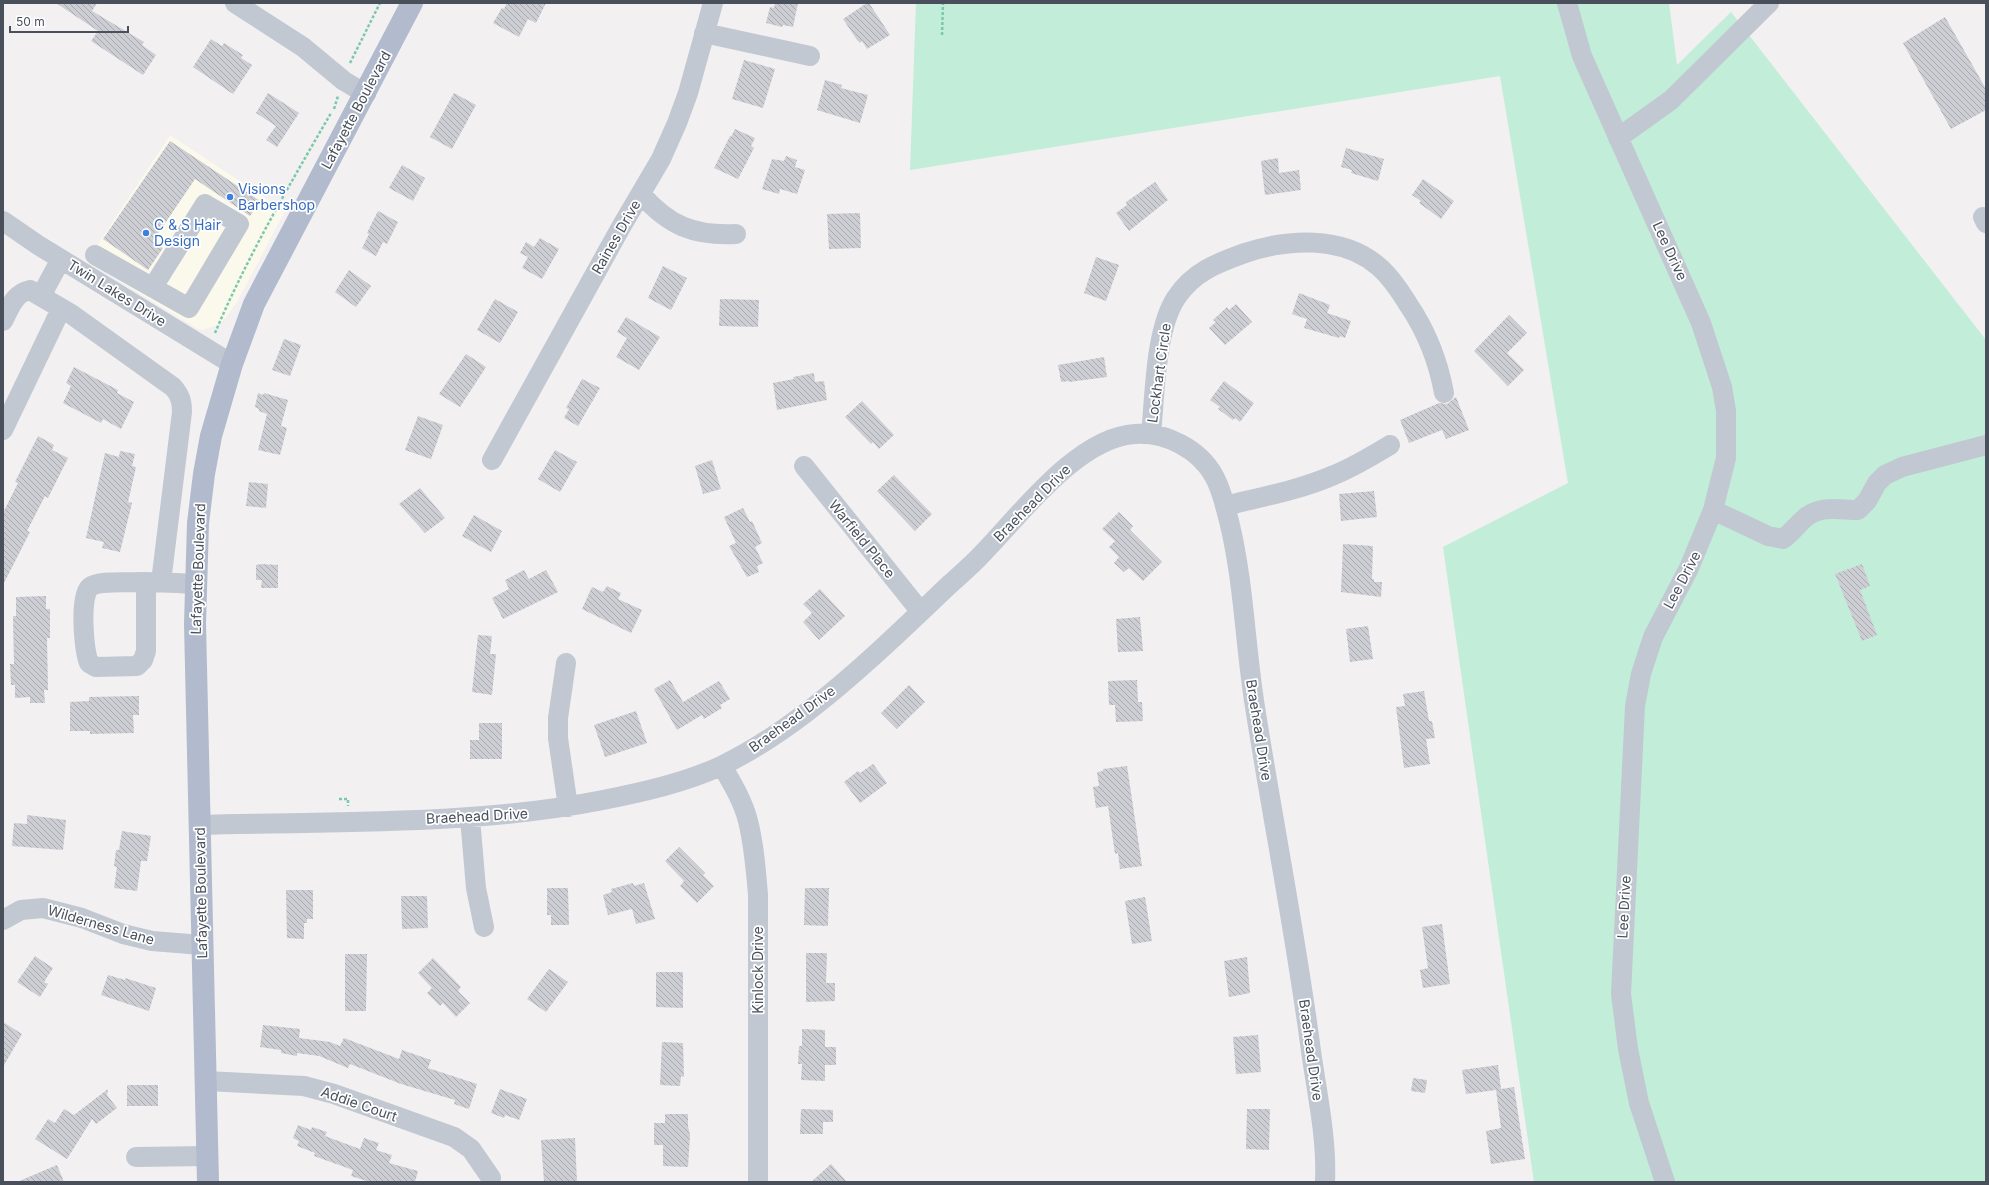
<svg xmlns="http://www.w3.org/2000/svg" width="1989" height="1185" viewBox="0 0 1989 1185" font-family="Inter,sans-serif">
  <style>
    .commercial { fill: #fbf9eb }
    .green { fill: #c2edd9 }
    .building { fill: url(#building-back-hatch) }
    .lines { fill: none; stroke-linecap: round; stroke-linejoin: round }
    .path { stroke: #7cc8af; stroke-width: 2.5; stroke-dasharray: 3 2; stroke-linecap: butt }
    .minor { stroke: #c1c8d1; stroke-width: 20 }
    .major { stroke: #b1bbcd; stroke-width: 22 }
    .shop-dot { fill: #3f7fe0; stroke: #fff; stroke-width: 1.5 }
    .labels { text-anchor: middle; stroke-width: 3.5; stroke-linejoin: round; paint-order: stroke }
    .street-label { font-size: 14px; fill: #49505c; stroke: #fff }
    .shop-label { font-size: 14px; fill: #366cbe; stroke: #fff; text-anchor: start }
  </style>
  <defs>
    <pattern id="building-back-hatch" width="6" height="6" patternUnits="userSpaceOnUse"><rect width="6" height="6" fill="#cdced4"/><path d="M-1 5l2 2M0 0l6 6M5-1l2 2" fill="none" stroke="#a8aaaf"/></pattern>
  </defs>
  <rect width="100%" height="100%" fill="#f2f0f0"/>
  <path class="commercial" d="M170 135 285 211 237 302 227 316 218 325 202 330 196 328 87 261Z"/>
  <path class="green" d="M916 3H1669L1677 65 1731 12 1986 340V1182H1534L1443 547 1568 483 1500 76 910 170Z"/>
  <path class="building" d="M56 3H97L92 11 144 42 142 45 156 55 143 75 91 41 98 31Z
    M507 3H546L536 23 528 19 519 37 493 23 502 8 504 9Z
    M775 3H798L793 27 783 25 782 27 766 23 770 7 774 8Z
    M867 3H869L890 35 867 49 862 41 860 43 857 40 843 19Z
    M1945 17 1986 89V110L1951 129 1903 43Z
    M211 39 222 46 224 43 243 55 241 58 252 65 233 94 193 67Z
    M744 60 775 69 763 108 732 99Z
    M825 80 842 85 841 88 868 95 860 123 817 110Z
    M268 93 299 113 277 147 266 140 276 126 256 113Z
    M454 93 476 105 452 149 430 137Z
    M735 129 755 138 751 146 754 148 738 179 714 168 730 136 731 137Z
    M170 141 260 201 250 216 195 179 153 241 163 248 148 270 103 239Z
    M1346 148 1384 159 1378 181 1351 173 1352 170 1341 167Z
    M786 156 797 160 795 167 805 170 797 194 780 189 779 194 762 189 772 159 784 161Z
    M1278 158 1279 173 1299 170 1301 190 1265 195 1261 161Z
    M402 165 425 178 413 201 389 188Z
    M1423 179 1454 201 1441 219 1419 203 1421 201 1412 195Z
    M1155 182 1168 200 1129 231 1116 213 1127 205 1126 202Z
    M378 211 398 222 387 244 383 242 376 256 362 248 369 234 367 233Z
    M860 213 861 248 829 249 827 214Z
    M540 238 559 249 542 279 522 268 528 257 520 253 526 242 534 247Z
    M1096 257 1119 265 1106 301 1084 293Z
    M663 266 687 278 671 310 648 298Z
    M349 270 371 286 356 307 335 292Z
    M1299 293 1330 305 1327 313 1351 321 1345 338 1340 336 1339 338 1304 328 1307 319 1292 314Z
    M495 299 518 312 500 343 477 330Z
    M720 299 759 300 758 327 719 326Z
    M1236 304 1252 322 1225 345 1209 328 1216 322 1213 320 1227 307 1229 310Z
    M1509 315 1527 333 1507 353 1524 370 1508 386 1474 351Z
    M626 317 660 337 639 370 616 357 627 338 617 332Z
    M284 339 301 345 290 376 272 370Z
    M466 354 486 367 460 407 439 394Z
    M1104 357 1107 377 1069 382V381L1061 382 1058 365Z
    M74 367 118 390 117 393 134 402 121 429 103 419 101 423 63 403 71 386 66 383Z
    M814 373 815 382 824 381 827 400 777 410 773 383 794 379 793 377Z
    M582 379 600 388 578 426 564 418 569 409 566 408Z
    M1224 381 1254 403 1240 422 1235 418 1233 420 1218 409 1220 407 1210 400Z
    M258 393 263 395 264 393 288 400 281 426 287 428 280 455 258 450 267 414 259 411V409L255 407Z
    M1456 397 1469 430 1446 439 1442 430 1409 443 1400 420 1439 403 1447 404Z
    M862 401 894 435 879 449 873 442 871 444 845 417Z
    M418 416 443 425 431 459 405 450Z
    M38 436 54 445 52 450 68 458 48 498 45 496 27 531 30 532 3 585V513L18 483 15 482Z
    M555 450 577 462 560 492 538 479Z
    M120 451 135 454 132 466 136 467 128 502 132 503 120 552 102 548 104 542 86 538 105 453 119 457Z
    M712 460 721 489 703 494 695 466Z
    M894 475 932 514 915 531 877 491Z
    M249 482 268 484 266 508 246 506Z
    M420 488 445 518 425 533 399 504Z
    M1374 491 1377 517 1341 521 1339 494Z
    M743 508 750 522 752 521 762 543 755 547 763 563 757 566 759 572 747 577 729 546 736 543 724 517Z
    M1119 512 1133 526 1130 530 1162 562 1143 581 1129 568 1124 572 1114 563 1119 557 1109 547 1115 541 1102 529Z
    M474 515 502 531 491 552 462 536Z
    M1343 544 1373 546 1372 579H1374V582H1382L1381 597 1341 592Z
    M262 564 278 565V588H261L262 580H256V565Z
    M1862 564 1870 586 1860 590 1877 635 1862 641 1835 574Z
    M524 570 529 579 546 570 558 592 503 619 492 598 509 589 505 580Z
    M607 586 621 593 618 599 642 610 631 633 582 609 592 587 603 592Z
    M820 589 845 616 819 640 803 622 812 613 803 604Z
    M46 596V609H50V638H47L48 690H44L45 703H30V697L15 698V685H11L10 664H14L13 616H16V597Z
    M1140 617 1143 651 1118 652 1116 619Z
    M1368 626 1373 659 1350 662 1346 629Z
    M478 635 492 636 490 654H496L492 695 472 692Z
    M670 680 683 702 719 681 730 699 720 705 722 708 704 719 702 715 677 730 654 689Z
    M1137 680 1138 702H1142L1143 721 1116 722 1115 705H1109L1108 681Z
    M909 685 925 702 897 729 881 713Z
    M1424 691 1429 721H1432L1435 738 1426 739 1430 764 1404 768 1396 707 1405 706 1403 694Z
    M139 696V715H133L134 733 90 734V731H70V702L89 701V697Z
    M636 711 647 743 605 757 594 725Z
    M479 723H502V759H470V740H479Z
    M873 764 887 783 860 803 844 782 858 771 860 773Z
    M1127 766 1142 866 1120 869 1118 853 1115 854 1108 806 1096 808 1093 787 1099 786 1097 772 1103 771V769Z
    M27 815 66 820 63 850 12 846 14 823 27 824Z
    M122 831 151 836 147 861H141L137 891 114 888 117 867 114 866 116 850H119Z
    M679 847 705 873 703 875 714 886 697 903 680 886 684 881 665 861Z
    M633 883 634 886 644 883 655 919 636 924 632 909 608 915 603 895 612 892 611 889Z
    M547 888H568L569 925H551V915H547Z
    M805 888H829L828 926 804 925Z
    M286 890H313V919H307V923H304V939L287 938Z
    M401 896H427L428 928 402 929Z
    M1145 897 1152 941 1132 944 1125 901Z
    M1442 924 1450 984 1423 988 1420 970 1428 968 1422 927Z
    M806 953H827L826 983H835V1001L806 1002Z
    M345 954H367L366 1011H345Z
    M35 956 53 968 44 982 48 984 40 997 17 982Z
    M1247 957 1250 993 1229 997 1224 961Z
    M433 958 461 987 458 991 470 1003 456 1017 443 1003 440 1006 427 993 432 988 418 973Z
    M549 969 568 982 546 1012 527 999Z
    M656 972H683V1008L656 1007Z
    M108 975 125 980V978L156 988 149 1011 101 995Z
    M3 1022 22 1034 3 1067Z
    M263 1025 300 1029 299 1038 330 1042 340 1046 344 1038 399 1059 402 1050 431 1060 428 1068 477 1084 469 1109 454 1104 455 1100 401 1084 350 1064 348 1068 319 1056 297 1053V1056L281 1053V1050L260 1047Z
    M802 1029 825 1030V1047H836V1065H825V1081L801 1080 802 1064H798L799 1046H802Z
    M1258 1035 1261 1072 1236 1074 1233 1037Z
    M662 1042 683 1043 684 1077 681 1076 680 1086 660 1085Z
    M1498 1065 1501 1089 1514 1087 1525 1159 1491 1164 1486 1131 1501 1128 1496 1090 1466 1094 1462 1070Z
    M1413 1078 1427 1080 1425 1093 1411 1091Z
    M127 1085H158V1106H127Z
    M108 1089 107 1095 117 1108 96 1124 92 1119 67 1159 35 1139 48 1119 55 1123 64 1109 74 1115Z
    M500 1089 527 1099 519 1120 505 1115 504 1118 491 1113Z
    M801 1109 833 1110V1122H823V1134H800Z
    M1247 1109H1270L1269 1150 1246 1149Z
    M665 1114H688V1126L690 1135 688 1167 663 1166V1145H654V1123H665Z
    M298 1125 311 1130 312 1127 327 1132 325 1136 360 1149 364 1138 379 1143 376 1150 392 1155 389 1163 418 1171 415 1182H370L351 1176 353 1170 314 1156 315 1153 297 1146 299 1141 293 1138Z
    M575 1138 577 1182H544L541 1140Z
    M831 1164 847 1182H811Z
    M57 1165 64 1182H17Z"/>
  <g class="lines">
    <path class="path" d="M942 35 943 3
      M350 63 380 3
      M334 109 338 96
      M215 333C247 257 290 184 331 113
      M339 799H348V806"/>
    <path class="minor" d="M235 3 303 47 344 81 366 94
      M1567 3 1582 56 1701 323 1722 387 1726 411V458L1713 510 1689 568 1653 637 1641 674 1635 706 1621 994 1628 1049 1639 1103 1665 1182
      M704 33 810 56
      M1618 138 1671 100 1769 3
      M641 194C669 226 694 236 736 234
      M1983 217 1986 223
      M3 221 38 245 232 364
      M95 255 189 308 239 224 205 204 153 287
      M41 296 61 259
      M3 321C10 308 14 293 30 290L71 314 173 387C180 395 182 401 182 412L161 582
      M3 430 61 309
      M1151 434C1155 396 1155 330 1176 298 1193 272 1217 263 1245 253 1287 239 1342 235 1378 266 1390 276 1400 291 1408 304 1427 332 1438 360 1444 393
      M492 460 621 227 661 159 677 123 688 93 713 3
      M804 466 921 612
      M1225 506C1261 497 1300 490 1334 475 1354 467 1372 456 1390 445
      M1713 510 1768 536 1783 539C1791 533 1798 524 1806 517 1822 505 1840 510 1858 510L1867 501 1877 483 1885 475 1902 467 1986 445
      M146 582V651L143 660 137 666 96 667 89 663C84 650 79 596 90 587 99 580 128 583 140 582 159 582 177 583 196 584
      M566 663 558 718V738L568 807
      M722 766C732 783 743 801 748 821 754 845 756 870 758 895V1182
      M470 818 476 888 484 927
      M200 825C333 821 472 826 603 800 643 792 684 783 721 766 779 738 832 694 880 650 903 629 926 607 949 585 960 575 972 565 983 553 1020 515 1078 437 1135 434 1166 432 1199 449 1214 476 1222 490 1225 506 1229 521 1244 582 1245 645 1255 707 1273 822 1296 936 1311 1051 1317 1094 1327 1138 1325 1182
      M3 920 21 910 43 908 82 918 123 934 152 941 202 945
      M206 1081 304 1086 334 1094 454 1137 471 1149 491 1178
      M136 1157 207 1156"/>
    <path class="major" d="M208 1182 195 624 198 523 204 474 211 436 232 364 254 304 412 3"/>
  </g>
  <g class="shop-dot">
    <circle cx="230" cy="197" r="4"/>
    <circle cx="146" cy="233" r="4"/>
  </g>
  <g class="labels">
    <g class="street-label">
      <text transform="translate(356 110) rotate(-62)" y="5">Lafayette Boulevard</text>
      <text transform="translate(616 237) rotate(-60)" y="5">Raines Drive</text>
      <text transform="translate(1670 251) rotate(65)" y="5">Lee Drive</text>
      <text transform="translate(117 293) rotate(32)" y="5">Twin Lakes Drive</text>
      <text transform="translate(1159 373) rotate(-82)" y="5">Lockhart Circle</text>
      <text transform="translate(1032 503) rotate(-45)" y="5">Braehead Drive</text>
      <text transform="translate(862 539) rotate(51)" y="5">Warfield Place</text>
      <text transform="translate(198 569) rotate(-88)" y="5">Lafayette Boulevard</text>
      <text transform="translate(1682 580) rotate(-62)" y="5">Lee Drive</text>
      <text transform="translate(792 719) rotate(-36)" y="5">Braehead Drive</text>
      <text transform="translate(1259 730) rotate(81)" y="5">Braehead Drive</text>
      <text transform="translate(477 816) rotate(-3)" y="5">Braehead Drive</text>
      <text transform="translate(201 893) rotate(-91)" y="5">Lafayette Boulevard</text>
      <text transform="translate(1624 907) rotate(-87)" y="5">Lee Drive</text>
      <text transform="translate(101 925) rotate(16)" y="5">Wilderness Lane</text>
      <text transform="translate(758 970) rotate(-90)" y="5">Kinlock Drive</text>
      <text transform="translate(1311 1050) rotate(82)" y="5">Braehead Drive</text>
      <text transform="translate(359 1104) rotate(19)" y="5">Addie Court</text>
    </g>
    <g class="shop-label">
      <text x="238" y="194">Visions<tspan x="238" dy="16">Barbershop</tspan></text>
      <text x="154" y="230">C &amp; S Hair<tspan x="154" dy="16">Design</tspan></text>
    </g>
  </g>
  <rect width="1989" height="1185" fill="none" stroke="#49505c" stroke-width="8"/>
  <path d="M10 26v6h118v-6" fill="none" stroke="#49505c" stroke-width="2"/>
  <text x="16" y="26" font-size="12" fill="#49505c" stroke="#ffffff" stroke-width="3" paint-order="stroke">50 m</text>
</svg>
